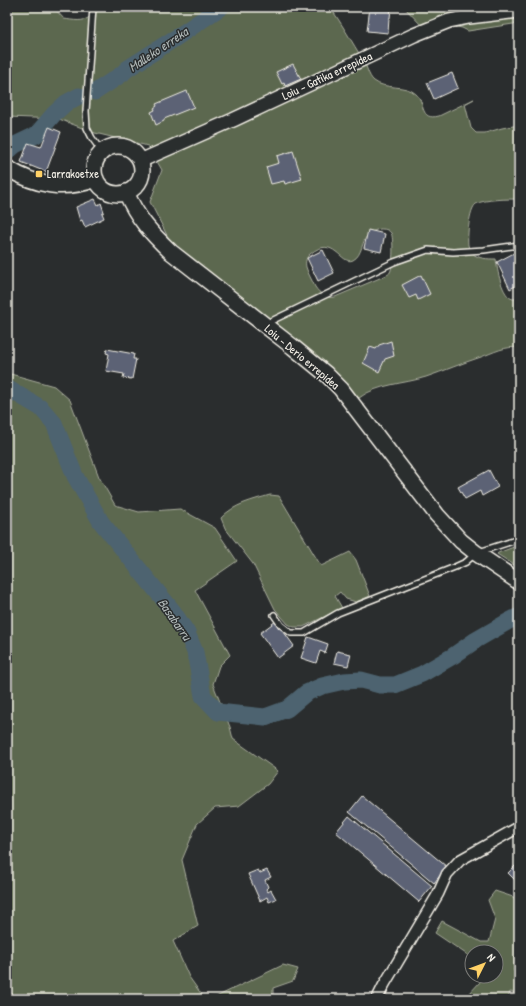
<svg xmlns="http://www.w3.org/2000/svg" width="526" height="1006" viewBox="0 0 526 1006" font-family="'Patrick Hand',sans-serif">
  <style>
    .green { fill: #5c674f; stroke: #a8ac9c; fill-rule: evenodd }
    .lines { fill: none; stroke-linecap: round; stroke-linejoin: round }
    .river { stroke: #4d6470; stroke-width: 17 }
    .building { fill: #5b6274; stroke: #f4f1e8 }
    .lane-casing { stroke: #f4f1e8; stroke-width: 8 }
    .street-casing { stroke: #f4f1e8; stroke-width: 13 }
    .secondary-casing { stroke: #f4f1e8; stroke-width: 16 }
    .primary-casing { stroke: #f4f1e8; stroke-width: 18 }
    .lane { stroke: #2a2d2e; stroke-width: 5 }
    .street { stroke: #2a2d2e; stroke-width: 10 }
    .secondary { stroke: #2a2d2e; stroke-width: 13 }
    .primary { stroke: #2a2d2e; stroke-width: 15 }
    .poi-dot { fill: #ffd166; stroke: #2a2d2e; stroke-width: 1.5 }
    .labels { text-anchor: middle; stroke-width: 3; stroke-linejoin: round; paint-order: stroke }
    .street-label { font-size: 12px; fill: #f4f1e8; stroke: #2a2d2e }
    .poi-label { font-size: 12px; fill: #f4f1e8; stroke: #2a2d2e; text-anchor: start }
    .water-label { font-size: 13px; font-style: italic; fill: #b1b9b8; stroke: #2a2d2e }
  </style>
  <rect width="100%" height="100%" fill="#2a2d2e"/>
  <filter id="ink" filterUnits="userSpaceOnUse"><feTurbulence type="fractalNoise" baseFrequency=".025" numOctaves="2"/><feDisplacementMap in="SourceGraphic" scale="8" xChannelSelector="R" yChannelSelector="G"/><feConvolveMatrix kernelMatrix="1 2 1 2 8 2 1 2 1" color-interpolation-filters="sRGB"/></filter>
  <g filter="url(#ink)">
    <path class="green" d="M7 7H54V8L64 19C72 20 85 23 90 16 92 14 94 10 95 7H330C342 24 352 42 363 60 367 66 368 76 374 81 385 90 406 84 416 94 426 103 419 121 439 116L474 99 465 104 471 128 476 133H485L502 128 519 125V199C509 199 484 199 476 204 469 209 467 237 468 245 469 249 470 251 472 253 478 259 488 259 496 259 497 269 502 297 513 299 515 299 517 299 519 298V348C507 345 492 353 481 357 462 363 444 371 426 377 404 384 377 384 359 398L296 341 171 243 150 202 162 170 148 146 95 133 59 119 7 117ZM380 229C384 229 388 229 391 233 394 237 393 265 391 270 390 273 389 274 387 275L335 297C326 299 320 294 315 287 312 280 308 274 306 267 305 262 306 257 310 254 334 234 341 266 353 260 363 255 361 240 369 234 372 231 376 230 380 229Z
      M404 7H519V25L513 24 468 31 462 28 457 27 450 28 439 32 423 27Z
      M7 373 54 386 70 400 99 477 115 505 139 512 180 509 215 528 237 561 195 590 230 655 219 666 213 684 230 727 233 739 278 771 268 784 239 806 215 808 197 824 182 860 198 926 173 941 189 977 204 998 216 997 283 965 298 969 293 981 273 988V999H173L167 995 163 999H7Z
      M270 495 279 496 321 566 350 552 356 560 370 596 356 602 346 599 340 592 335 596 342 608 303 627H294L288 624 275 609 253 564 225 528 221 518C234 504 253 500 270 495Z
      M519 545V568L497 554 498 553Z
      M495 891 519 899V934L518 935 517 943 519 946V993L510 992 508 999H469V994L480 982 483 976H496V952H472V958L435 933 442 921 481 942H489L495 919 488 900Z"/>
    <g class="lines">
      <path class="river" d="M95 92 122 74 127 69 177 37 221 7
        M7 152 15 145 36 135 54 114 66 103 79 96
        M7 388 41 408 54 423 75 476 101 522 172 610 187 633 195 652 203 696 218 712 265 717 287 709 306 693 322 686 344 681 361 680 380 685H395L422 674 453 656 476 640 509 621 519 616"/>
    </g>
    <path class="building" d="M370 7 391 8 390 18H389L388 33 367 31Z
      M293 64 301 79 285 86 284 83 282 84 276 72Z
      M452 73 458 88 434 99 427 83Z
      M187 91 194 107 164 119V121L156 125 151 112 155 110 154 108 157 106 156 104Z
      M49 127 61 132 46 172 21 162 28 143 41 147Z
      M293 151 302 179 285 184 284 181 271 184 266 167 279 163 277 156Z
      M95 199 98 205 101 203 104 212 102 213 104 218 85 227 82 220 80 221 76 207Z
      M368 230 385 234 381 252 364 248Z
      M323 250 334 273 318 281 307 258Z
      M514 253 519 263V284L510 289 497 262Z
      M421 275 430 294 418 300 416 295 409 298 402 285Z
      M391 341 394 356 385 359 379 372 363 363 370 347 376 349 379 345Z
      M107 349 134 354 133 359H136L132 379 123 378 124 374 106 371 109 354 106 353Z
      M489 470 498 487 482 496 480 491 465 499 458 487Z
      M276 621 294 646 278 658 260 633Z
      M308 637 328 644 325 653 320 651 316 663 301 658Z
      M337 651 351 654 348 666 334 663Z
      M362 796 447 867 434 883 349 812Z
      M349 816 432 886 419 902 336 832Z
      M519 862V882L518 883 508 873Z
      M258 870 260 873 267 870 271 877 265 880 268 887 266 889 268 892 271 890 276 899 269 902 267 897 260 901 248 874Z
      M515 957H519V972L514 971Z"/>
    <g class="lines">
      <defs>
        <path id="lane" d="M93 7 86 111 87 128 92 138 102 152
          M265 324 394 262 428 250 453 252 484 250 519 245
          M274 615 281 625 291 633H304L338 613 455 567 466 562 476 553 519 539"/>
        <path id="street" d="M377 999 384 985 438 894 447 874 460 860 519 827"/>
        <path id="secondary" d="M140 161 233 120 414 35 449 21 469 17 519 11"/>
        <path id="primary" d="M94 170a24 24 0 1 1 48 0a24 24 0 1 1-48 0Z
          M7 168C36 186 64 191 96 179
          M126 192C137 218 151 233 171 252L293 347 326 374 341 389 437 515 461 541 476 553 519 582"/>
      </defs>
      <use href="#lane" class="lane-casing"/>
      <use href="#street" class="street-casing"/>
      <use href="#secondary" class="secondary-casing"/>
      <use href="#primary" class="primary-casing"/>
      <use href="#lane" class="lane"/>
      <use href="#street" class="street"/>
      <use href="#secondary" class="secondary"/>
      <use href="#primary" class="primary"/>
    </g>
  </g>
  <rect class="poi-dot" x="35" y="170" width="8" height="8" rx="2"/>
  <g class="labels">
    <g class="street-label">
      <text transform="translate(327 76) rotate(-25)" y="4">Loiu - Gatika errepidea</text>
      <text transform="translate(302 357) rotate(40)" y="4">Loiu - Derio errepidea</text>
    </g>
    <g class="poi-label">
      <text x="47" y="178">Larrakoetxe</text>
    </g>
    <g class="water-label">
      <text transform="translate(158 49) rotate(-34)" y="5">Malleko erreka</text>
      <text transform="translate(175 619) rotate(55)" y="5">Basabarru</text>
    </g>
  </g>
  <rect width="526" height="1006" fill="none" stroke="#2a2d2e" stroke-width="24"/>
  <rect x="12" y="12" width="502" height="982" fill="none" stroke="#f4f1e8" stroke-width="1.5" filter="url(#ink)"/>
  <g transform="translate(484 964) rotate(48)"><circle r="19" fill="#2a2d2e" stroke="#7b7b78"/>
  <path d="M0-3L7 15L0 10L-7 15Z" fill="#ffd166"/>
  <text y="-6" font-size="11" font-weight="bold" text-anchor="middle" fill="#f4f1e8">N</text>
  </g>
</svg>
